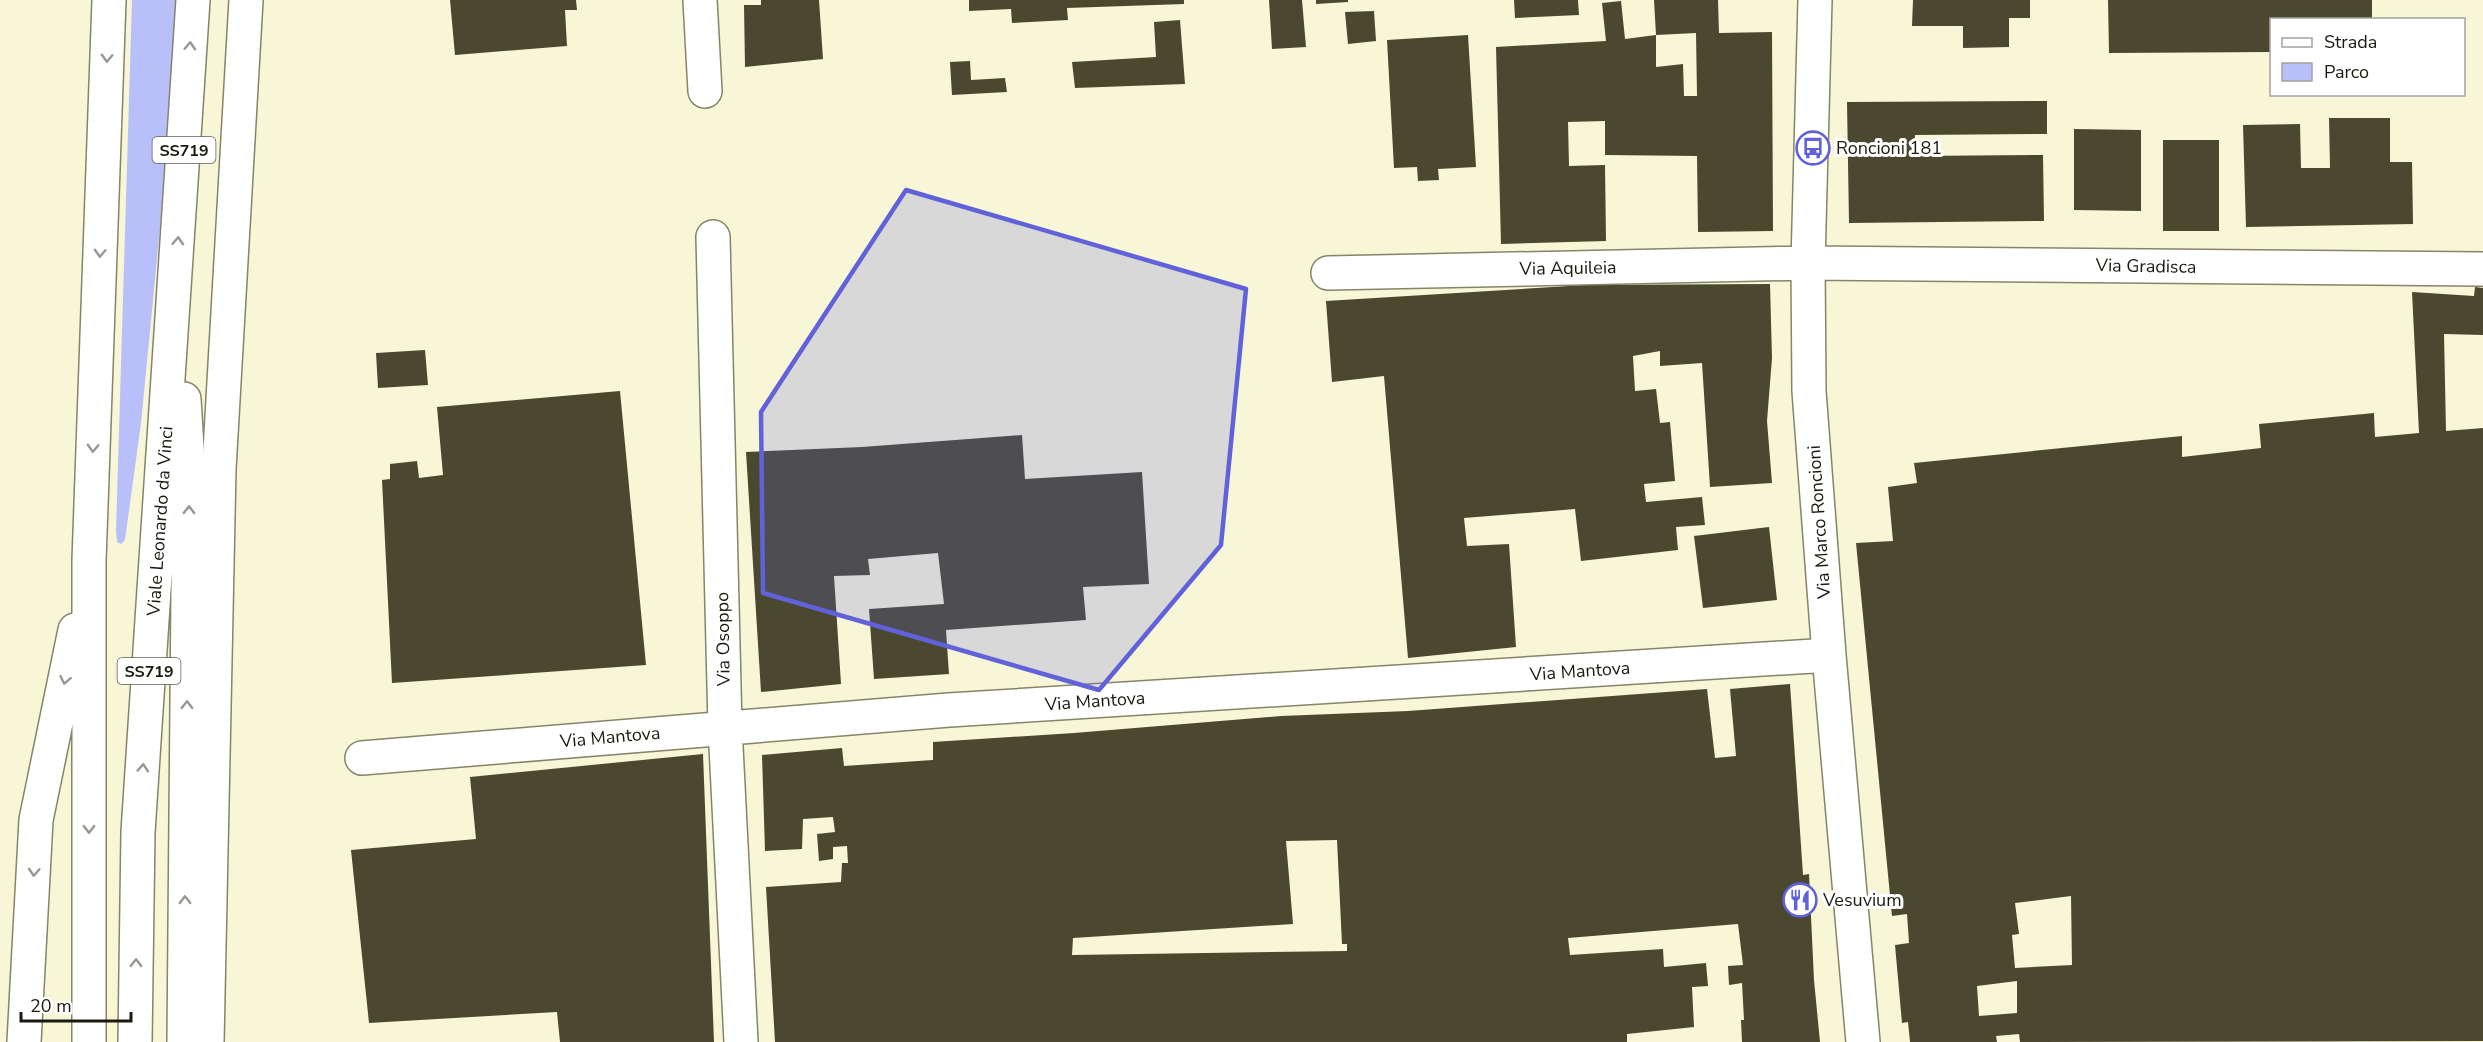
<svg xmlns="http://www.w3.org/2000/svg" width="2483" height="1042" viewBox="0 0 2483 1042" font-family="'Nunito Sans',sans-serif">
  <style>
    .green { fill: #b9c0f9 }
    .building { fill: #4a482f; fill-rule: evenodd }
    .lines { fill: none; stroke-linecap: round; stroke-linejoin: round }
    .minor-casing { stroke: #868469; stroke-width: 36 }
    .highway-casing { stroke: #868469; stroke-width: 36 }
    .minor { stroke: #fff; stroke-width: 33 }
    .highway { stroke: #fff; stroke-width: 33 }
    .oneway { stroke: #989893 }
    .marked { fill: #6162da; fill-opacity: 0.2; stroke: #6162da; stroke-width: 4.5; stroke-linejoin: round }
    .labels { text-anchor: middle; stroke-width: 6; stroke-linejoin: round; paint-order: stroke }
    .shield { fill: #fff; stroke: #5f5f57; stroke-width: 1.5 }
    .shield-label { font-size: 16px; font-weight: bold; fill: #1b1a0f }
    .poi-label { font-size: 18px; fill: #1b1a0f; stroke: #fff; text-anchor: start }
    .street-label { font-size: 18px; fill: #1b1a0f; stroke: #fff }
  </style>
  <rect width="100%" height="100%" fill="#f7f6d7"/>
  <path class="green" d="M132 0H176L174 85 141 423 125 540 121 544 117 542 116 531Z"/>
  <path class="building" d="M450 0H576L577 10H565L567 46 455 55Z
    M761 0H819L823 59 745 67 744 5H761Z
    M969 0H1184V4L1067 8 1068 20 1012 23 1011 9 969 11Z
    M1269 0H1302L1306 47 1272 49Z
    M1316 0H1348V2L1316 4Z
    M1514 0H1578L1579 15 1515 18Z
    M1654 0H1718L1719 33 1772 32 1773 231 1698 232 1697 156 1605 155V121L1568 122 1569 166 1605 165 1606 241 1501 244 1496 47 1606 41 1602 3 1621 1 1625 39 1656 35ZM1696 33 1697 96H1684L1683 64 1656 67V35Z
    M1913 0H2030V18H2009V47L1963 48V26H1912Z
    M2108 0H2372V20H2271V52L2109 53Z
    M1374 11 1376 41 1348 44 1345 12Z
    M1180 20 1185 84 1075 88 1072 62 1156 57 1154 22Z
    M1468 35 1476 167 1438 169 1439 180 1418 181 1417 167 1394 168 1387 40Z
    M970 61 971 80 1005 78 1007 92 952 95 950 62Z
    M2047 101V134L1915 135 1914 156 2043 155 2044 221 1849 223 1847 102Z
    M2329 118H2390V162H2412L2413 224 2246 227 2243 125 2300 124 2301 168H2330Z
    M2074 129 2141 130V211L2074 210Z
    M2163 140H2219V231H2163Z
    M1770 284 1772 358 1767 421 1772 483 1710 487 1702 363 1660 366V351L1633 356 1635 391 1656 389 1660 423 1670 422 1675 481 1644 484 1646 502 1702 497 1705 525 1676 527 1678 550 1581 561 1575 509 1464 518 1467 546 1509 544 1516 647 1408 658 1384 376 1332 382 1326 301 1585 285Z
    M2475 287 2483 288V335L2444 334 2446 431 2483 428V1041L2020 1042 2019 1034 1996 1036 1997 1042H1910L1908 1022 1902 1023 1895 945 1909 943 1907 914 1892 916 1856 543 1893 541 1888 487 1917 483 1914 463 2182 436V457L2261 448 2259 424 2374 413 2375 437 2419 433 2412 292 2474 296ZM2071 896 2072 965 2015 968 2012 935 2019 934 2015 903ZM2017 981V1013L1979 1016 1977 986Z
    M425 350 428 385 378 388 376 353Z
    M620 391 646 665 392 683 382 480 390 479V464L417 461 419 478 443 475 437 407Z
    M1022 435 1025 479 1142 472 1149 584 1083 587 1086 620 946 630 949 674 874 679 869 609 944 604 938 553 868 559 870 575 834 576 841 684 761 692 746 452 862 447Z
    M1769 527 1777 600 1703 608 1694 536Z
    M1790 684 1803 875 1809 874 1814 980 1820 1042H1742L1741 1020H1744L1742 983 1729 985 1728 966 1743 965 1738 924 1568 938 1570 955 1663 949 1664 967 1706 963 1708 986 1692 987 1694 1027 1627 1034V1042H775L766 887 841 882 842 863H848L847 846 833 847V859L819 861 817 834 835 832 833 817 803 819 802 849 765 851 762 755 842 748 844 766 933 760V742L1074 733 1281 716 1408 711 1707 689 1715 758 1736 756 1730 689ZM1337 840 1342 944H1347V951L1072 955 1073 938 1293 924 1286 841Z
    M703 754 714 1042H560L557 1012 369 1023 351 850 476 839 470 777Z"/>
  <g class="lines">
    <defs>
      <path id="minor" d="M700 0 705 91
        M1815 0 1808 263 1809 391 1829 655 1863 1042
        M713 237 725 727 741 1042
        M1328 273 1808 263 2483 269
        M362 758 949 710 1829 655
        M207 1042 219 469 246 0"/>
      <path id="highway" d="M24 1042 36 820 75 630
        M89 1042V561L109 0
        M135 1042 138 832 193 0
        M184 1042 189 479 184 399"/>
    </defs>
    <use href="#minor" class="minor-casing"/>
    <use href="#highway" class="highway-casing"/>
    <use href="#minor" class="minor"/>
    <use href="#highway" class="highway"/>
  </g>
  <defs><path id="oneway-chevron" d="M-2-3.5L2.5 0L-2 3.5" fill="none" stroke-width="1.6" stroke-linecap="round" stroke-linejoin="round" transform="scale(1.5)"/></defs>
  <g class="oneway">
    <use href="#oneway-chevron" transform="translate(190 46) rotate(-87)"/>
    <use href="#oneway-chevron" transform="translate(107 58) rotate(92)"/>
    <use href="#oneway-chevron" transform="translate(178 241) rotate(-87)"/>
    <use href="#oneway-chevron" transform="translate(100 253) rotate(92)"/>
    <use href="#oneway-chevron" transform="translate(93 448) rotate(92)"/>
    <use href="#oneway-chevron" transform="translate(189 510) rotate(-89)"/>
    <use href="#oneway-chevron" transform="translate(65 680) rotate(101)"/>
    <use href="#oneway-chevron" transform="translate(187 705) rotate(-89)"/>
    <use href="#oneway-chevron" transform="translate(143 768) rotate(-86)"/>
    <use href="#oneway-chevron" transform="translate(89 829) rotate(90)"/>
    <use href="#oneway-chevron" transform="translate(34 872) rotate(93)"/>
    <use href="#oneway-chevron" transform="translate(185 900) rotate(-90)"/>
    <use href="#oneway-chevron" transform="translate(136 963) rotate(-89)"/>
  </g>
  <path class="marked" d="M906 190 1246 289 1221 545 1099 690 763 593 761 412Z"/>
  <defs>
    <symbol id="bus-ring" viewBox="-11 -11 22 22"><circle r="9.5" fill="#fff" stroke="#6162da" stroke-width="1.5"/><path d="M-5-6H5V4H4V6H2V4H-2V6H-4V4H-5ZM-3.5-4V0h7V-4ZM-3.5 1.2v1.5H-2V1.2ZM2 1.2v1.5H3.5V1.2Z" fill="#6162da"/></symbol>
    <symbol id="restaurant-ring" viewBox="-11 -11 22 22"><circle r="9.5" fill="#fff" stroke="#6162da" stroke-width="1.5"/><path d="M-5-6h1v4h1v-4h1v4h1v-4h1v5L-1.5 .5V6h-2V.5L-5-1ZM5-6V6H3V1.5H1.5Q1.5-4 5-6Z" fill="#6162da"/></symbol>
  </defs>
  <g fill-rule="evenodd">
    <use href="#bus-ring" x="1794" y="129" width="38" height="38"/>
    <use href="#restaurant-ring" x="1781" y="881" width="38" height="38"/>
  </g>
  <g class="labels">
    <g class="shield">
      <rect x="152.5" y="137" width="63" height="26" rx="4.5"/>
      <rect x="117.5" y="658" width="63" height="26" rx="4.5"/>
    </g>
    <g class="shield-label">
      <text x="184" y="156">SS719</text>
      <text x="149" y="677">SS719</text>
    </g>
    <g class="poi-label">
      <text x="1836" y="154">Roncioni 181</text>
      <text x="1823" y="906">Vesuvium</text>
    </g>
    <g class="street-label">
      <text transform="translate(2146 266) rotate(1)" y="6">Via Gradisca</text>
      <text transform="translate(1568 268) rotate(-1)" y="6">Via Aquileia</text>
      <text transform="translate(160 521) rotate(-86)" y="6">Viale Leonardo da Vinci</text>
      <text transform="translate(1819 522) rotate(-94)" y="6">Via Marco Roncioni</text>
      <text transform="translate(723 639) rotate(-91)" y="6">Via Osoppo</text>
      <text transform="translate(1580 671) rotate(-4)" y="6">Via Mantova</text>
      <text transform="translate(1095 701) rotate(-4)" y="6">Via Mantova</text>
      <text transform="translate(610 737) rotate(-5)" y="6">Via Mantova</text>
    </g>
  </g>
  <rect x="2270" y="18" width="195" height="78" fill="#ffffff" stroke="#a4a39f" stroke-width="1.5"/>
  <rect x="2282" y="38" width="30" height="9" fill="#ffffff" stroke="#a4a39f" stroke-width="1.5"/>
  <text x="2324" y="48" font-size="18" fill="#1b1a0f">Strada</text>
  <rect x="2282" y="63" width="30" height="18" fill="#b9c0f9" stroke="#a4a39f" stroke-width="1.5"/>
  <text x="2324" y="78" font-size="18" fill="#1b1a0f">Parco</text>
  <path d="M21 1012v9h110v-9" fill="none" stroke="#1b1a0f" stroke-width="3"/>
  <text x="30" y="1012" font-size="18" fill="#1b1a0f" stroke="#ffffff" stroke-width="4.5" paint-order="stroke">20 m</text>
</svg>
